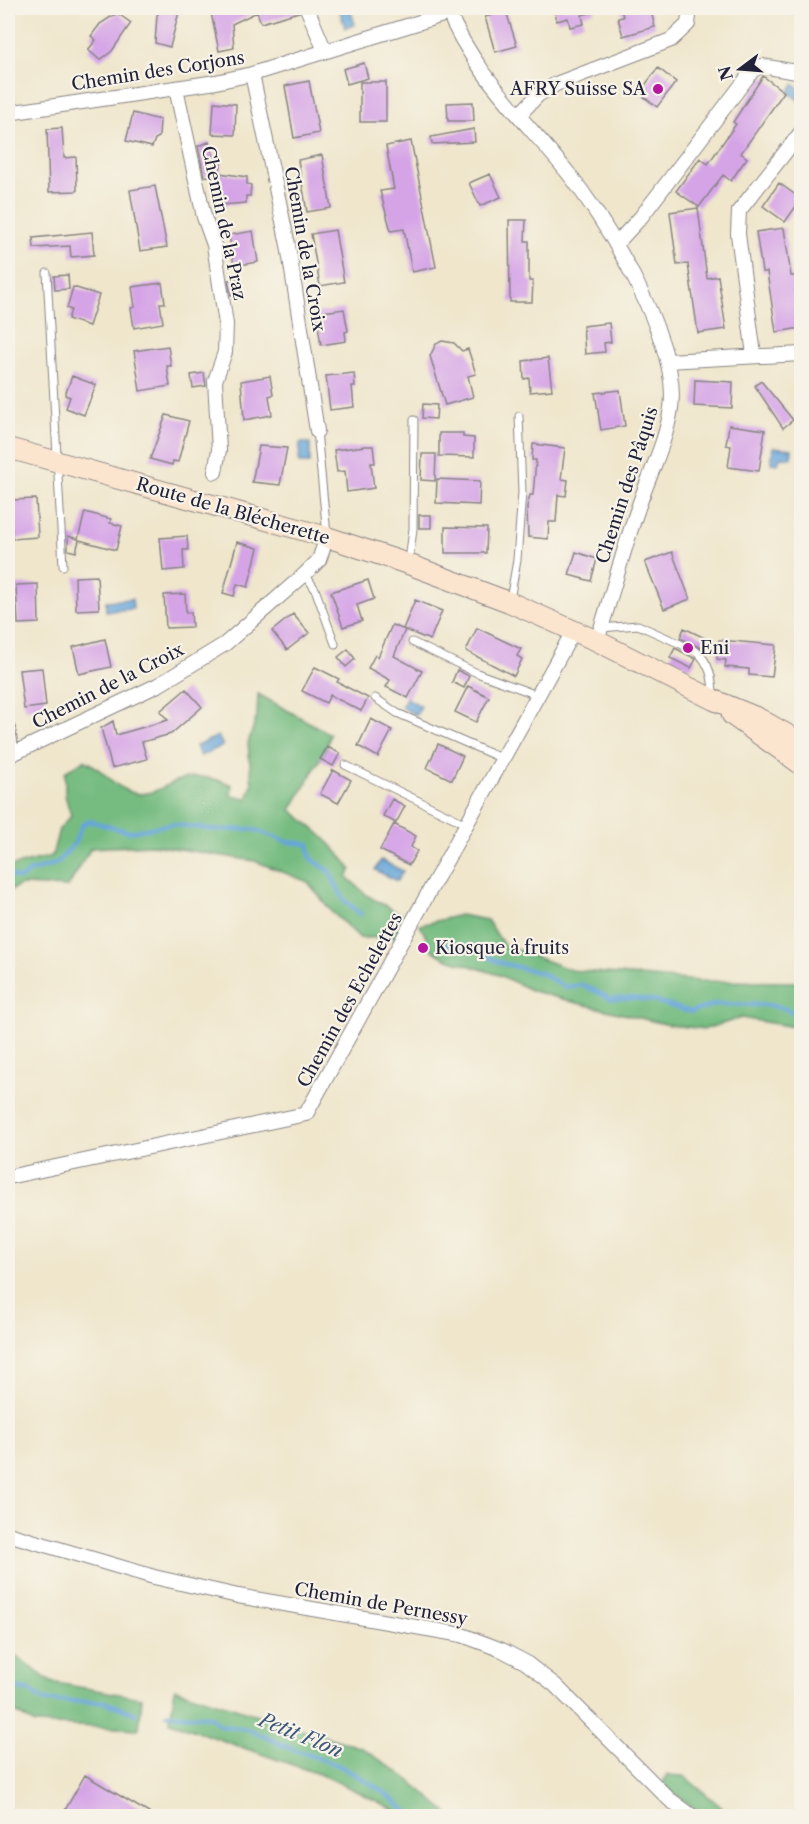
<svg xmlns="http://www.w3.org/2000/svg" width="809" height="1824" viewBox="0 0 809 1824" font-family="'Libre Caslon Text',serif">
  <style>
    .forest { fill: #76bc81; stroke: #4c6f5e; stroke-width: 1.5 }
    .water { fill: #66a6d9; stroke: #44648a; stroke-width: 1.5 }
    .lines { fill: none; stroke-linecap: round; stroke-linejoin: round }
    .stream { stroke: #66a6d9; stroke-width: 4.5 }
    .building { fill: #d5a4e7 }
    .service-casing { stroke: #888484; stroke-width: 9 }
    .minor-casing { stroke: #888484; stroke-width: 16 }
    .secondary-casing { stroke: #888484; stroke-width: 22 }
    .service { stroke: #fff; stroke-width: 7 }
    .minor { stroke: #fff; stroke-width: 14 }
    .secondary { stroke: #fce5cf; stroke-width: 20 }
    .poi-dot { fill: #b5179e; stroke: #f7f3e8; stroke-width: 2 }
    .labels { text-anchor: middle; stroke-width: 4.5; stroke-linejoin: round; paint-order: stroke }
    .street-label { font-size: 18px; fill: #22223b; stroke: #f7f3e8 }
    .poi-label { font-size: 18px; fill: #22223b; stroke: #f7f3e8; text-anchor: start }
    .water-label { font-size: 20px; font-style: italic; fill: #3d577a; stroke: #f7f3e8 }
  </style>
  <rect width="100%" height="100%" fill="#f7f3e8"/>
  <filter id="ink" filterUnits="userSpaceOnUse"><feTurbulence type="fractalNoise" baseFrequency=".0167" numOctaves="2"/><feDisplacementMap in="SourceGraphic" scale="12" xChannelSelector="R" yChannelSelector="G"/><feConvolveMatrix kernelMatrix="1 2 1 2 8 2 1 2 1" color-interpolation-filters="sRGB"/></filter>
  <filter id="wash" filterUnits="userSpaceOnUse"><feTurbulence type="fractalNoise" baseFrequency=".008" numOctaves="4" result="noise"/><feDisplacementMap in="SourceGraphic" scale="24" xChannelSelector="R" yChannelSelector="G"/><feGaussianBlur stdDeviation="1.35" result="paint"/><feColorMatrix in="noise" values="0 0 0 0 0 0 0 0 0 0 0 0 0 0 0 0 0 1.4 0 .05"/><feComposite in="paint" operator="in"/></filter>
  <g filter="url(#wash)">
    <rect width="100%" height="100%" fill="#efe6cc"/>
    <path class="forest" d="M258 694 330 734 327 747 291 810C314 828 334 845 351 869L347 877 368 896 411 920 402 937 360 938 332 912 308 882 255 861 153 845 91 848 68 887 22 885 8 891V867L52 856 59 829 71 816 65 795V772L84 760C103 768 113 788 134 793 153 798 170 780 187 778 203 775 218 779 232 785L231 795 247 799 252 785 248 743 257 716Z
      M460 915 487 920 504 945 571 970 699 981 801 982V1028L741 1018 705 1029 669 1025 573 1002 533 991 499 975 445 958 432 950 420 925Z
      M8 1650 51 1682 142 1698 139 1729 35 1724 8 1708Z
      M175 1689 362 1748 407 1778 451 1816H401L393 1809 327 1777 170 1722Z
      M666 1775 684 1776 732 1816H705L663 1785Z"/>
    <path class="water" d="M339 8H350L355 25 345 28Z
      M794 84 801 90V102L788 92Z
      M300 443H310V463H299Z
      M773 447 792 449 791 458 780 457 778 464 771 463Z
      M132 599 133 609 106 611V601Z
      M406 698 421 706 416 715 401 707Z
      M218 736 223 746 200 756 196 746Z
      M381 860 403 871 397 881 375 870Z"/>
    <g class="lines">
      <path class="stream" d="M8 874 20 879 29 872 57 863 74 844 82 825 89 821 130 832 172 824 215 830 253 829 288 842 309 844V854L312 859 329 871 344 900 361 914
        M444 944 477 947 488 957 501 963 541 973 565 987 583 985 611 999 629 998 650 1000 691 1012 717 1004 769 1005 786 1009 802 1017
        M8 1686 29 1691 45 1701 105 1702 136 1714
        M167 1714 211 1717 221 1726 248 1729 287 1747 340 1766 380 1789 413 1816"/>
    </g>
    <g id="blocks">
      <path class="building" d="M163 8H180L170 47 155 43 157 15Z
        M210 8H298L299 12 261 23 257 12 232 24 234 48 219 51Z
        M554 8H594V12L582 15 584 24 570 27 568 18 557 21Z
        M621 8H650L655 27 623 36 618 18 623 17Z
        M506 11 517 46 495 52 485 17Z
        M117 13 131 23 112 51 100 60 88 50 96 40 91 36 100 24Z
        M364 63 368 78 347 84 343 69Z
        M658 68 676 82 657 107 639 93Z
        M763 76 784 92 741 153 747 158 739 169 731 181 723 175 699 207 676 191 700 158 708 164 736 124 733 122Z
        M309 81 319 133 294 138 285 86Z
        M360 82H386V122H360Z
        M214 102 236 104 235 135 212 134Z
        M473 102 474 121H448L447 103Z
        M133 113 160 120 159 137 155 139 152 147 126 141Z
        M62 128 64 158 76 157 77 191 49 192 47 129Z
        M474 129 475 142 432 144 431 137Z
        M411 141 436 267 412 272 404 229 391 231 380 191 394 189 386 146Z
        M209 142 215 160 221 161 220 173 247 177V184L251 185 250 196H246V203L222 205V196H219V177L204 176 198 146Z
        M322 155 331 208 307 212 298 160Z
        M490 174 501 197 480 206 469 183Z
        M779 183 801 199 785 222 763 206Z
        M155 186 167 247 140 251 130 190Z
        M698 208 707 278 718 276 726 329 698 333 688 264 677 265 670 212Z
        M509 220H526L525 241H529V281H533L532 302H510Z
        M784 228 791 276H796L801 328 776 332 767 272H762L756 232Z
        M335 230 344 282 320 286 311 234Z
        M253 231 258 262 234 266 229 235Z
        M92 232 94 255 71 257 70 246 34 248 33 238Z
        M68 275 69 289 55 290 54 276Z
        M240 278 242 292 231 295 228 280Z
        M162 283 165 303H160L163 323 134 328 131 308 135 307 132 287Z
        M73 287 99 295 89 326 68 319 71 310 67 308Z
        M344 309 348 331 345 332 346 341 321 345 316 313Z
        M609 323 611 342 604 343 605 352 585 354 583 326Z
        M442 341 454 343 462 351 468 349 476 374 468 376 473 397 445 405 430 356 436 344Z
        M168 346 171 366H167L170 386 140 391 134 351Z
        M548 358 552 390 530 392 529 378 524 379 523 361Z
        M204 373 206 386 193 388 191 375Z
        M354 373 355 386H352L354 407 330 410 326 376Z
        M72 376 96 385 84 415 66 408 70 397 65 395Z
        M270 376 273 395 269 396 272 415 244 420 241 381Z
        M695 380 733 382 732 408 694 406Z
        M761 381 793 420 783 428 755 386Z
        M620 390 625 426 601 430 595 393Z
        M423 404 437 405 436 419 422 418Z
        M166 415 189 421 178 462 173 461 172 465 150 459Z
        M729 425 765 430 759 471 728 467 731 446 726 445Z
        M439 433H463V437L474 438V457L439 456Z
        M533 444 565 448 561 479 568 480 566 496 558 495 556 522H549L548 539 528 537 527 507 530 495H533L536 460H532Z
        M259 446 287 448 280 485 252 482Z
        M366 446H373L375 463H371L374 488 347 492 345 471 337 472 334 450Z
        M422 454H436L435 481 421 480Z
        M437 479 480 481 479 505 436 503Z
        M36 499 38 537 12 539 10 500Z
        M85 512 111 519 110 523 122 526 116 550 79 540 76 552 68 550V536L78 539Z
        M419 515H431V528H419Z
        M445 527 487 528 486 553H445Z
        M187 536 188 550H183L184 569 163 571 160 538Z
        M237 542 258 548 248 587 237 584 234 596 223 593Z
        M576 552 597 559 591 581 569 575Z
        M672 552 690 599 664 609 645 562Z
        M97 576 99 609 76 610 75 577Z
        M368 580 374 599 357 605 362 621 343 627 331 592Z
        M38 584 39 623 18 624 16 585Z
        M185 594 186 613 191 612 192 627 166 628 164 595Z
        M415 600 442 611 430 640 403 629Z
        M293 614 309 633 287 650 272 631Z
        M392 625 405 630 394 656 422 671 408 698 386 687 390 680 368 668 375 655 378 657Z
        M477 628 521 649 517 656 522 659 514 676 466 651Z
        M684 628 705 638 701 648 680 638Z
        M105 639 111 667 79 674 73 647Z
        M719 640 776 645 772 677 749 675V669L725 667 726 660 717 659Z
        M675 648 696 659 691 668 670 658Z
        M348 649 355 659 346 667 338 657Z
        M315 667 339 679 337 682 368 698 361 711 330 695 326 703 302 691Z
        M42 668 46 706 24 709 19 670Z
        M457 670 469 676 464 688 452 682Z
        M468 686 489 697 476 722 455 712Z
        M186 689 202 707 171 734 142 742 147 759 112 768 101 728 113 721 116 735 168 720 160 711Z
        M371 719 392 730 378 757 358 746Z
        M438 744 463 756 452 780 427 768Z
        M327 747 340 753 333 766 320 759Z
        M333 770 351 780 338 803 320 794Z
        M392 799 405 806 396 823 383 816Z
        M394 824 416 836 411 847 417 851 409 865 380 850Z
        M85 1775 154 1816H72L64 1812Z"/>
    </g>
  </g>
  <g filter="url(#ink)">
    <use href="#blocks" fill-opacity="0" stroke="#888484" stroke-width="1.5"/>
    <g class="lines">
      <defs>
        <path id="service" d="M47 273 63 566
          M317 431 327 535
          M409 561 413 529 414 420
          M305 574 315 589 335 644
          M510 600 517 560 522 492 519 416
          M601 628 638 625 696 651C710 663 713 679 713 697
          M412 642 477 673 537 695
          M375 698 397 713 503 759
          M345 765 466 824"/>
        <path id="minor" d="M307 8 325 51
          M447 8C471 70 523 118 564 168 604 216 681 344 671 408 666 443 648 477 637 511 622 554 611 598 597 641
          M252 74 288 245 317 431
          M176 88 204 217 214 245 226 324 225 352 215 381 219 450 215 472
          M8 113 216 82 252 74 449 13
          M519 115 538 95 556 84 671 40 688 24 690 8
          M617 243 641 217 753 70 762 66 802 73
          M754 355 738 234 739 211 802 131
          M667 361 802 354
          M8 729 12 754
          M8 756 160 684 225 644 305 574 319 560 327 537
          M8 1177 306 1114 574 630
          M8 1534 154 1577 238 1596 462 1635 502 1650 525 1662 555 1685 669 1799 692 1816"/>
        <path id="secondary" d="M8 448 327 537 408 564 509 602 597 641 714 700 758 718 802 743
          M732 715 802 765"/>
      </defs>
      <use href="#service" class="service-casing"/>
      <use href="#minor" class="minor-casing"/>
      <use href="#secondary" class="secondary-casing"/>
      <use href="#service" class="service"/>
      <use href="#minor" class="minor"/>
      <use href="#secondary" class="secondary"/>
    </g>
  </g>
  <g class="poi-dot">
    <circle cx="658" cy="89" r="6"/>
    <circle cx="688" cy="648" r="6"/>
    <circle cx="423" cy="948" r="6"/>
  </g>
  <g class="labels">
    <g class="street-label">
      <text transform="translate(158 71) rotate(-9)" y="6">Chemin des Corjons</text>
      <text transform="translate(224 223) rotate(78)" y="6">Chemin de la Praz</text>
      <text transform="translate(305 249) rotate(80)" y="6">Chemin de la Croix</text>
      <text transform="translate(627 485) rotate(-72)" y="6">Chemin des Pâquis</text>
      <text transform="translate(233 511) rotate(16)" y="6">Route de la Blécherette</text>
      <text transform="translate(108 686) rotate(-27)" y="6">Chemin de la Croix</text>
      <text transform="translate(350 1000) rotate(-61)" y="6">Chemin des Echelettes</text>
      <text transform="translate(381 1604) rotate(10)" y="6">Chemin de Pernessy</text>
    </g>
    <g class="poi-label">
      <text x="646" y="95" text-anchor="end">AFRY Suisse SA</text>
      <text x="700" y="654">Eni</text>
      <text x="435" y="954">Kiosque à fruits</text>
    </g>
    <g class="water-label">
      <text transform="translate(301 1735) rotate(22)" y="7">Petit Flon</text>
    </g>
  </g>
  <rect width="809" height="1824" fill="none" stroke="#f7f3e8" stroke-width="30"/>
  <g transform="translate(740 69) rotate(254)" stroke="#f7f3e8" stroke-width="4.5" paint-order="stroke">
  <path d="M0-4.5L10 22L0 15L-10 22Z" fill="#22223b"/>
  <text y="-9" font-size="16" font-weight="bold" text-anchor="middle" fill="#22223b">N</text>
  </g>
</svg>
